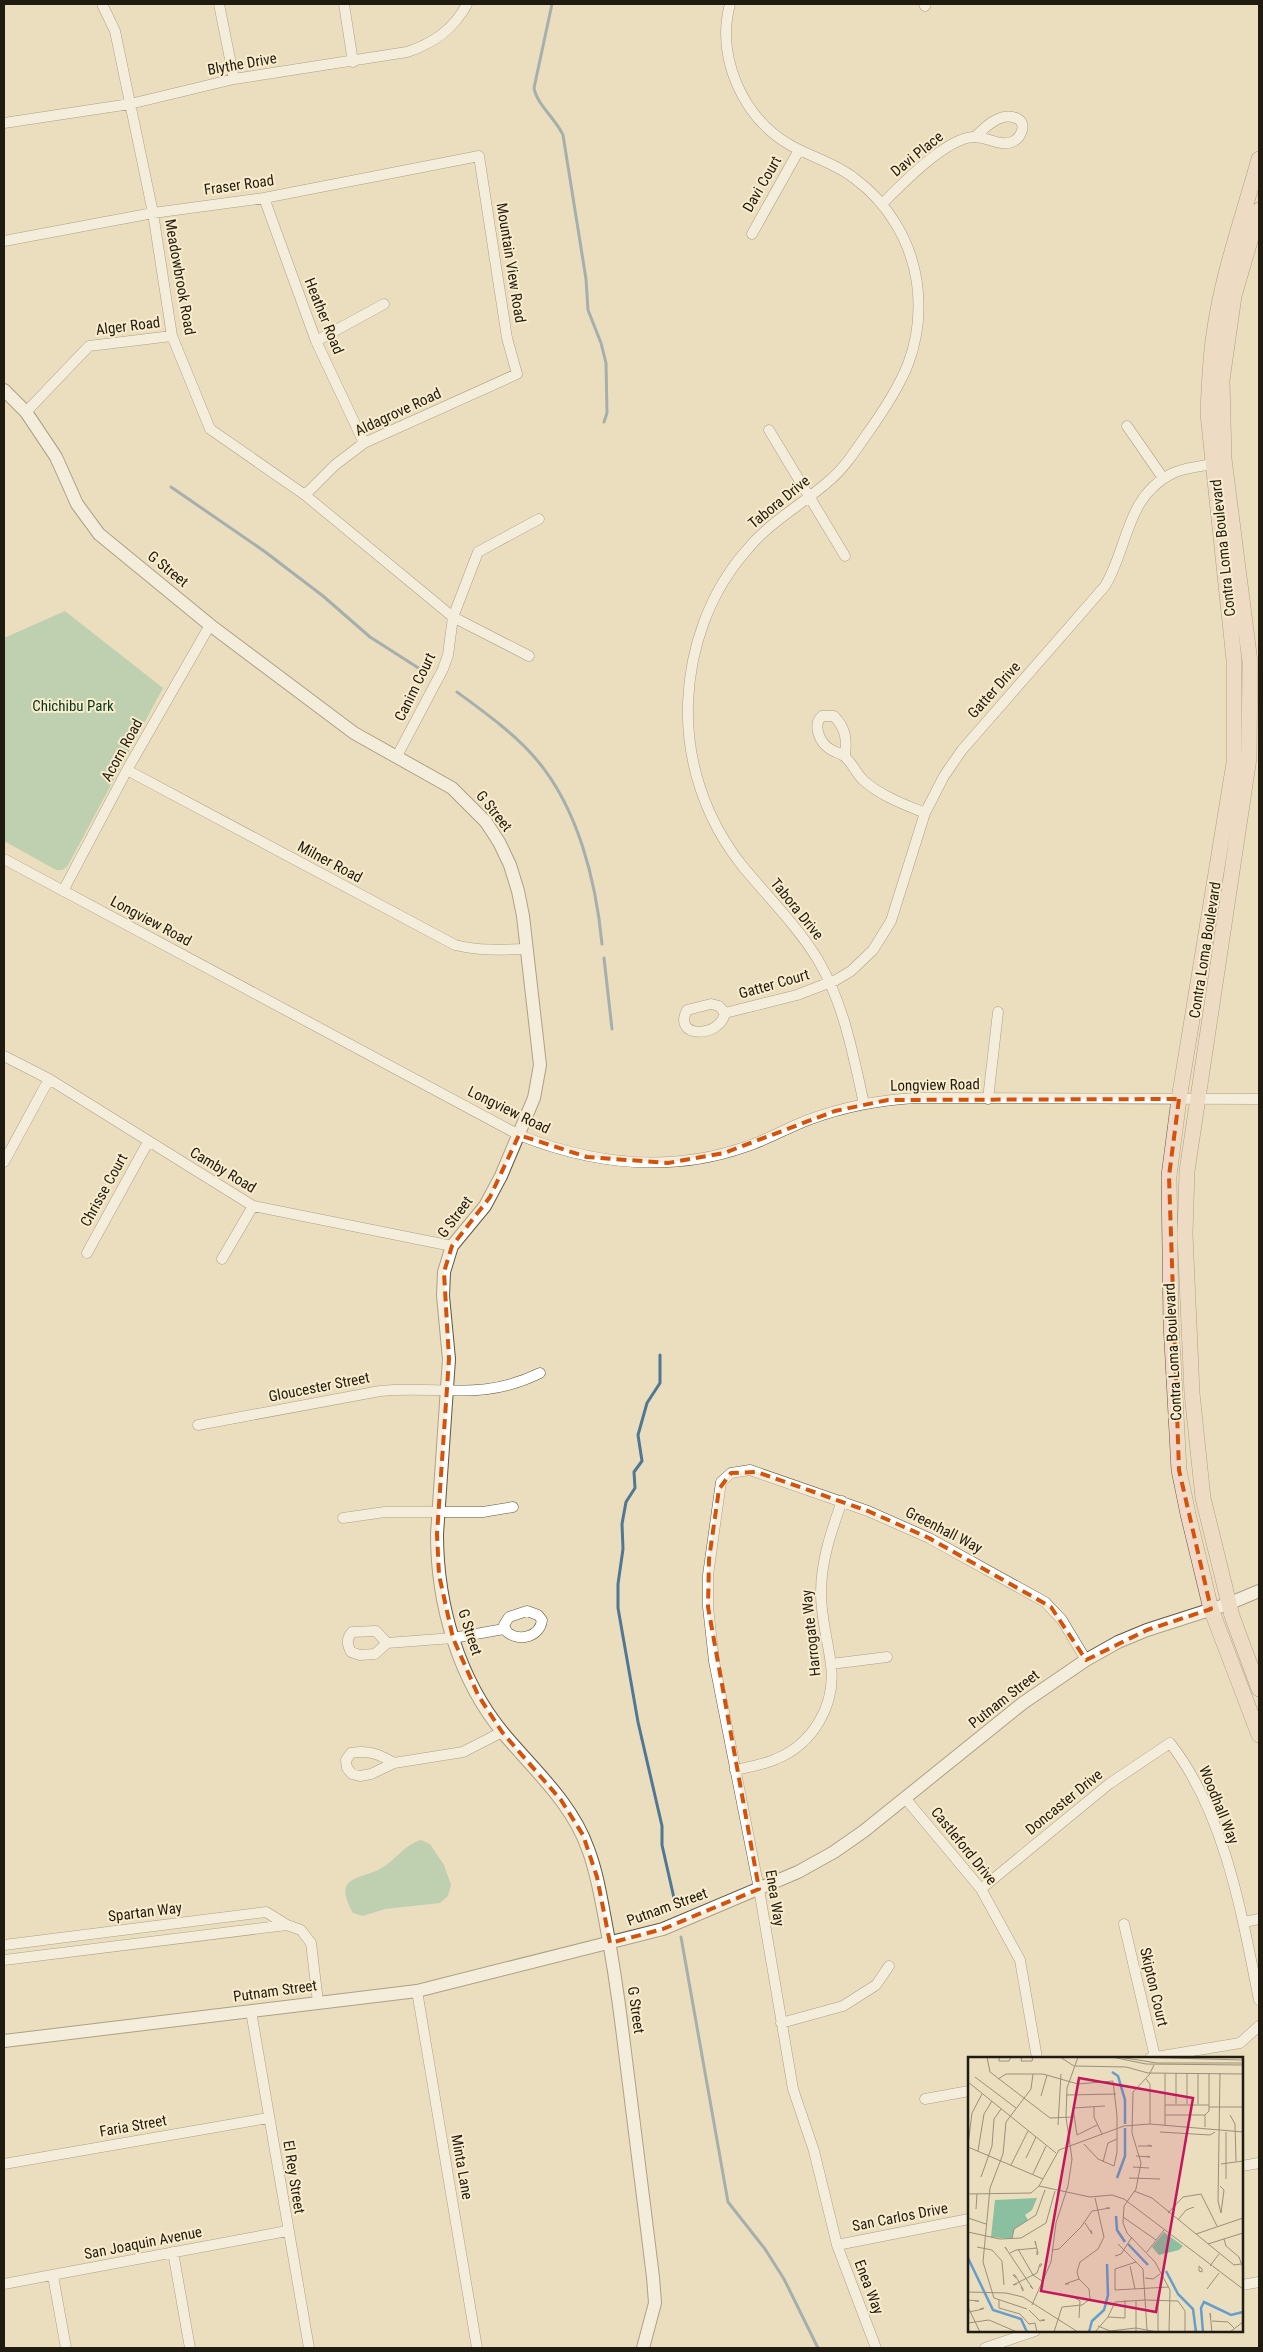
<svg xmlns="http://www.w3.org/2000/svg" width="1263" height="2352" viewBox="0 0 1263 2352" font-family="'Roboto Condensed',sans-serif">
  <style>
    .green { fill: #8abf9f }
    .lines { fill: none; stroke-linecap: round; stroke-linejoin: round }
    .stream { stroke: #507794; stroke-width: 3 }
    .minor-casing { stroke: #62573c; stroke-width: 11 }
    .tertiary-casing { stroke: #62573c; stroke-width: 14 }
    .secondary-casing { stroke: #62573c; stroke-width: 16 }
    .minor { stroke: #fff; stroke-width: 10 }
    .tertiary { stroke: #fff; stroke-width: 12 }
    .secondary { stroke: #f2d8c8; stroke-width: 15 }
    .marked { fill: none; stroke: #d4530c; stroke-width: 4; stroke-dasharray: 10 6; stroke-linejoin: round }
    .labels { text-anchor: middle; stroke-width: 4; stroke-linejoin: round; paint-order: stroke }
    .street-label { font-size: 15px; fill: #201b10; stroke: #f9eccc }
    .park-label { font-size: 15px; fill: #00371e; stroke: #f9eccc }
    .inset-river { fill: none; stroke: #659ecc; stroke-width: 2.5 }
    .inset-road { fill: none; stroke: #9a9079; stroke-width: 1 }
    .view { fill: #c2185b; fill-opacity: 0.15; stroke: #c2185b; stroke-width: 2.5 }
    .inset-edge { fill: none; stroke: #201b10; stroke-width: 2.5 }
  </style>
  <rect width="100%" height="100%" fill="#ebdebf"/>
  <path class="green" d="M65 611 163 688 67 867 62 870H56L4 841V638Z
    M421 1840 430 1844 444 1865 451 1885 448 1896 440 1903 385 1909 363 1916 353 1913C350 1907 343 1895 346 1887 349 1877 372 1874 380 1869 395 1861 405 1844 421 1840Z"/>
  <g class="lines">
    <path class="stream" d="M552 4 534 88C537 105 556 119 563 135L586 279 588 310 601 343 606 363 607 413 604 422
      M171 487 264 551 323 596 370 637 420 669
      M457 692C483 711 515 734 536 759 578 808 596 881 602 944
      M604 958 612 1029
      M660 1355V1383L647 1403 638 1435 642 1461 634 1472 635 1488 626 1502 622 1524 623 1549 618 1584V1608L638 1722 662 1826V1845L676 1907
      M681 1937 728 2202 765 2249 784 2279 818 2348"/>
    <defs>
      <path id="minor" d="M102 4 115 31 153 213 172 336 210 429 305 495 453 617 529 656
        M219 4 234 79
        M344 4 353 62
        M730 4C716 57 742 117 790 145 811 157 835 163 854 178 888 203 911 241 917 283 925 346 902 385 867 434 856 450 845 467 830 480 801 506 771 520 745 552 709 594 690 648 688 703 686 763 706 821 744 868 769 898 798 927 818 960 844 1004 853 1054 864 1104
        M924 4 925 6
        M4 123 130 104 234 79 407 52C434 43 454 29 467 4
        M264 198 316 341 364 443
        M882 204C902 184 945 139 973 137 986 136 1001 148 1014 141 1021 137 1027 124 1018 119 1002 110 985 127 975 137
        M752 234 799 150
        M4 241 153 213 264 198 479 156 507 338 517 374 364 443 335 465 305 495
        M316 341 384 304
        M26 412 89 346 172 336
        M1127 426 1163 478
        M769 430 845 556
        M397 756 443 669 448 655 453 617 478 552 539 519
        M845 756C847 739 846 729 834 716H822C812 725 820 743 830 749 834 752 840 753 844 756 851 761 856 773 863 780 881 796 903 804 925 813
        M127 770 455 945C479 951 502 950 527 949
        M4 859 519 1135C592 1164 670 1173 745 1147 767 1140 787 1128 808 1120 843 1107 878 1100 916 1098L1259 1099
        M63 891 127 770 210 625
        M711 1004 719 1006 725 1013C720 1038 672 1039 687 1010Z
        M725 1013 797 995 836 980 851 971 873 950 891 921 925 813 944 776 962 750 1105 586C1128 548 1126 497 1171 474 1186 466 1204 468 1219 461
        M4 1056 49 1079 253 1206 452 1246
        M988 1099 998 1012
        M4 1162 49 1079
        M87 1253 148 1142
        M222 1259 253 1206
        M198 1425 380 1391C440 1385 481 1402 540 1373
        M343 1518 385 1512H483L513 1507
        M527 1611 538 1615 542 1620C540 1637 519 1642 507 1632L504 1625 509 1617Z
        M387 1643 376 1631 352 1632C346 1639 347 1644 351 1652L360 1655 375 1654 387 1643 453 1638 504 1629
        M831 1664 887 1657
        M394 1763C379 1754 369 1750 351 1753L346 1760 347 1768 352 1774 360 1776 371 1774 394 1763 463 1752 502 1732
        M735 1770C749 1767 763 1765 776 1759 813 1744 836 1705 831 1665 828 1641 821 1618 821 1593 821 1561 831 1532 842 1501
        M905 1798 981 1889 1020 1960 1037 2058
        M981 1889 1109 1784 1170 1743C1225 1813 1242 1915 1259 2000
        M1244 1922 1259 1919
        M1124 1924 1155 2057
        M4 1945 266 1912 287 1925 301 1930 311 1943 318 2002
        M4 1960 287 1925
        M417 1991 477 2348
        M251 2011 309 2348
        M781 2023 843 2006 876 1985 889 1966
        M1150 2058 1240 2043 1259 2026
        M925 2099 969 2091
        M4 2164 268 2118
        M1242 2166 1259 2163
        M837 2245 969 2219
        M173 2252 190 2348
        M53 2276 66 2348
        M4 2284 287 2231
        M1242 2285 1259 2282
        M876 2348 837 2245 814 2151 793 2089 759 1889 714 1661 708 1607V1575L721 1482 731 1473 750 1470 868 1511 929 1538 1045 1602 1062 1620 1086 1660
        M985 2348 1035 2331"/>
      <path id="tertiary" d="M4 390 26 412 56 457 77 504 99 534 210 625 354 733 452 788 486 822 499 842 510 865 518 891 523 916 540 1065 534 1098 501 1176 485 1206 452 1246 444 1272 443 1296 449 1359 437 1534C437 1604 458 1679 504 1734 534 1770 572 1803 588 1849 596 1870 600 1892 604 1914 612 1955 618 1995 623 2036 633 2117 643 2197 653 2277L655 2303 643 2348
        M4 2041 417 1991 663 1929 798 1872 834 1852 864 1831 1023 1703 1086 1660 1118 1642 1147 1630 1228 1604 1259 1591"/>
      <path id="secondary" d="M1259 159C1243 217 1222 275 1214 334 1210 360 1209 387 1208 414L1234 660V763L1179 1099 1169 1176 1171 1323 1179 1470 1188 1514 1211 1609 1259 1735
        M1259 210 1234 296 1222 380 1224 459 1250 662 1249 758 1187 1171 1185 1234 1192 1393 1203 1498 1232 1616 1259 1689"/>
    </defs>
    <use href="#minor" class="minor-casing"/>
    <use href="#tertiary" class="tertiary-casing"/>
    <use href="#secondary" class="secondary-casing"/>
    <use href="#minor" class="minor"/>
    <use href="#tertiary" class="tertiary"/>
    <use href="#secondary" class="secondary"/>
  </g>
  <path d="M0 0H1263V2352H0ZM1179 1099 1169 1176 1179 1470 1211 1609 1147 1630 1086 1660 1051 1607 929 1538 868 1511 757 1472 731 1473 719 1489 709 1559 708 1607 759 1889 663 1929 610 1943 597 1877 583 1835 561 1800 502 1732 478 1695 453 1638 439 1575 437 1534 449 1359 444 1272 452 1246 490 1197 519 1135 587 1157 668 1163 724 1153 835 1111 888 1100Z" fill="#ebdebf" fill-opacity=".55" fill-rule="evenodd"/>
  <path class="marked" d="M1179 1099 1169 1176 1179 1470 1211 1609 1147 1630 1086 1660 1051 1607 929 1538 868 1511 757 1472 731 1473 719 1489 709 1559 708 1607 759 1889 663 1929 610 1943 597 1877 583 1835 561 1800 502 1732 478 1695 453 1638 439 1575 437 1534 449 1359 444 1272 452 1246 490 1197 519 1135 587 1157 668 1163 724 1153 835 1111 888 1100Z"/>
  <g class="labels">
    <g class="street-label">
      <text transform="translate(242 64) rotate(-10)" y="5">Blythe Drive</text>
      <text transform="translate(917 154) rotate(-39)" y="5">Davi Place</text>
      <text transform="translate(762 184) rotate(-60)" y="5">Davi Court</text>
      <text transform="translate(239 185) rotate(-8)" y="5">Fraser Road</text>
      <text transform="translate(511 263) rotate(81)" y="5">Mountain View Road</text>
      <text transform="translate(180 277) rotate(80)" y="5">Meadowbrook Road</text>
      <text transform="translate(324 316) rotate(68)" y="5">Heather Road</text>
      <text transform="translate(128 326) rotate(-7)" y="5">Alger Road</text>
      <text transform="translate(398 412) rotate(-25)" y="5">Aldagrove Road</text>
      <text transform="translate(779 502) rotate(-39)" y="5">Tabora Drive</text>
      <text transform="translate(1223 548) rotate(-96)" y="5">Contra Loma Boulevard</text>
      <text transform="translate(168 569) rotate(39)" y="5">G Street</text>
      <text transform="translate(415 687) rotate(-64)" y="5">Canim Court</text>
      <text transform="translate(994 690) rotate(-48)" y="5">Gatter Drive</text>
      <text transform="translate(122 750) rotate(-61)" y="5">Acorn Road</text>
      <text transform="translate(494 811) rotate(51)" y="5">G Street</text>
      <text transform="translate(330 862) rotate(28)" y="5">Milner Road</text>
      <text transform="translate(797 909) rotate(51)" y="5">Tabora Drive</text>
      <text transform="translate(151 921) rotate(28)" y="5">Longview Road</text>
      <text transform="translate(1205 950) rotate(-81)" y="5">Contra Loma Boulevard</text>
      <text transform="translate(774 984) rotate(-16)" y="5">Gatter Court</text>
      <text transform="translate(935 1085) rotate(-1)" y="5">Longview Road</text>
      <text transform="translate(509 1110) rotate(26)" y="5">Longview Road</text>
      <text transform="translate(223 1170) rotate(31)" y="5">Camby Road</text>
      <text transform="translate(104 1190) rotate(-61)" y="5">Chrisse Court</text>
      <text transform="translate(455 1217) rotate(-53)" y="5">G Street</text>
      <text transform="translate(1173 1352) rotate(-93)" y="5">Contra Loma Boulevard</text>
      <text transform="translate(319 1387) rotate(-11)" y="5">Gloucester Street</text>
      <text transform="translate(944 1530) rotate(27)" y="5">Greenhall Way</text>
      <text transform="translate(470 1632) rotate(72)" y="5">G Street</text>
      <text transform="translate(811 1633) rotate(-96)" y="5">Harrogate Way</text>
      <text transform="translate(1004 1699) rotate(-38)" y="5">Putnam Street</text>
      <text transform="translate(1064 1802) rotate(-39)" y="5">Doncaster Drive</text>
      <text transform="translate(1219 1805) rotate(68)" y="5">Woodhall Way</text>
      <text transform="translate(964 1846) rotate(51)" y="5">Castleford Drive</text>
      <text transform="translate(775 1898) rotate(81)" y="5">Enea Way</text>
      <text transform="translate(667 1907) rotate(-20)" y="5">Putnam Street</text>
      <text transform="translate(145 1912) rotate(-7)" y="5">Spartan Way</text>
      <text transform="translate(1154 1987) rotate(77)" y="5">Skipton Court</text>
      <text transform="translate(275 1991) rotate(-8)" y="5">Putnam Street</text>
      <text transform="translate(636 2010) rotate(82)" y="5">G Street</text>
      <text transform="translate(133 2126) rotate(-10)" y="5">Faria Street</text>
      <text transform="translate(462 2167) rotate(80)" y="5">Minta Lane</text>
      <text transform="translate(294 2177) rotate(81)" y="5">El Rey Street</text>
      <text transform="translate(900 2217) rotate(-11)" y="5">San Carlos Drive</text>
      <text transform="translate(143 2243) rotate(-11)" y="5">San Joaquin Avenue</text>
      <text transform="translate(869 2287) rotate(69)" y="5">Enea Way</text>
    </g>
    <g class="park-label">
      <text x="73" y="711">Chichibu Park</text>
    </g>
  </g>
  <g transform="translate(968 2057)">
    <rect width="275" height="275" fill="#ebdebf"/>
    <path d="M69 141 64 153 57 158 60 163 46 172 44 182 23 180 27 143ZM196 175 215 189 211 193 191 198 184 190Z" fill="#8abf9f"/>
    <path class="inset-river" d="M144 15 150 19 157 43V67M149 121 157 99V71M148 159 149 173 157 185M160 187 180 208M0 201 25 253 53 262 59 275M198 214 210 237 225 252 228 275M121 275 124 264 136 253 140 238 139 207M235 275 233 251 236 245 263 258 275 255"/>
    <path class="inset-road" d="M19 0 22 15 82 61 105 60M31 0V4H41L43 0M54 0 53 4H64L65 0M92 0 106 9M144 0 178 7 275 8M151 0 189 6H275M165 0 275 3M186 8 181 18 165 35 164 76 173 106 168 132 156 149 155 166 159 176 187 205 202 233 201 275M107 9 158 10 180 16 275 17M197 16V68M219 16V47M230 16V47M7 20 48 51M30 22 38 17H75L110 27 145 24 149 59V95L146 109 130 102 116 87M178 22 182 27V67M0 25 88 96M98 38 148 37M73 39 79 18M208 47V16M197 48H241M126 49V60L134 77M241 50H275M197 58H237M262 58 267 67 268 104M90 68 93 17M129 68 109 78 105 51 137 49M237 70V58L241 54V16M192 75 242 78 247 75M258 75V122M0 88 4 56 14 37M170 89H184L180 88M0 90 75 122M10 94 16 57 24 44M168 99 182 100 179 99M58 101 68 80M135 105 140 86 149 82M253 107 275 104M43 108 60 74M165 110 181 111M65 117 78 89M13 120 24 89 26 62 33 52M161 121 192 122M71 129 122 140 144 138 156 142 275 232M252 129 256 133 253 156 250 144 252 16M166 134 184 141 266 208 273 207M0 137 63 136 71 129 91 93 156 69 182 67 275 75M8 152 9 137M200 156 215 140 233 137 249 169M155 160 188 183M0 161 18 167M210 163 218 153 226 150M117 166 124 177 123 173M0 175 32 182 53 181 78 166 87 134M228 177 275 161M44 182 46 172 68 158 77 133M256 182 258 189 271 200 275 211M150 187 175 212 179 273M240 187 275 176M68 188 67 184 70 196 69 198V194M9 190 24 193 34 204 36 228M50 192 65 218 74 224M39 193 37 190 65 232 62 229M84 193 91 192 113 170 124 154 142 151H138M179 195 196 173M42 196 48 193 69 191M147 199 153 197 164 180M168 205 147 212V233L201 230M162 209 167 232M231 209 234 212V215L231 214ZM242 209 251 197M48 221 45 218H47L55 232V234L53 230M177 221 185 222 192 217M49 227 45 228 69 216 72 207H74L72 210M101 227H97L111 222M239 232 251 216M0 235 38 236 55 240 110 275M104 239 112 244 111 261M0 243 11 244H7M31 243V251L52 257 61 267 67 266 69 275M168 244V275M190 244V275M64 248 83 205 88 166 100 129 104 102 98 60 99 31 110 0M0 250 12 275M59 252 26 241 15 205 22 131 35 97 38 65 63 32 65 17M61 253 72 264 77 263H73M1 255 15 252 16 251 12 252M140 260 157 261V243M243 260 242 256 244 275M244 264 260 265 266 271M0 266 21 263 49 275M130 269 142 274 168 271 189 275M86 275 94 250 114 248 122 242 121 232 111 222 109 215 112 205 130 192 136 180 127 141M127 275 140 260 147 245 177 243 210 244 217 254V275M262 275 275 265"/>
    <path class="view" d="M111 21 225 41 188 255 73 234Z"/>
    <rect width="275" height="275" class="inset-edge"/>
  </g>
  <rect width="1263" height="2352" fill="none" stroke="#201b10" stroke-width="10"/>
</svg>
